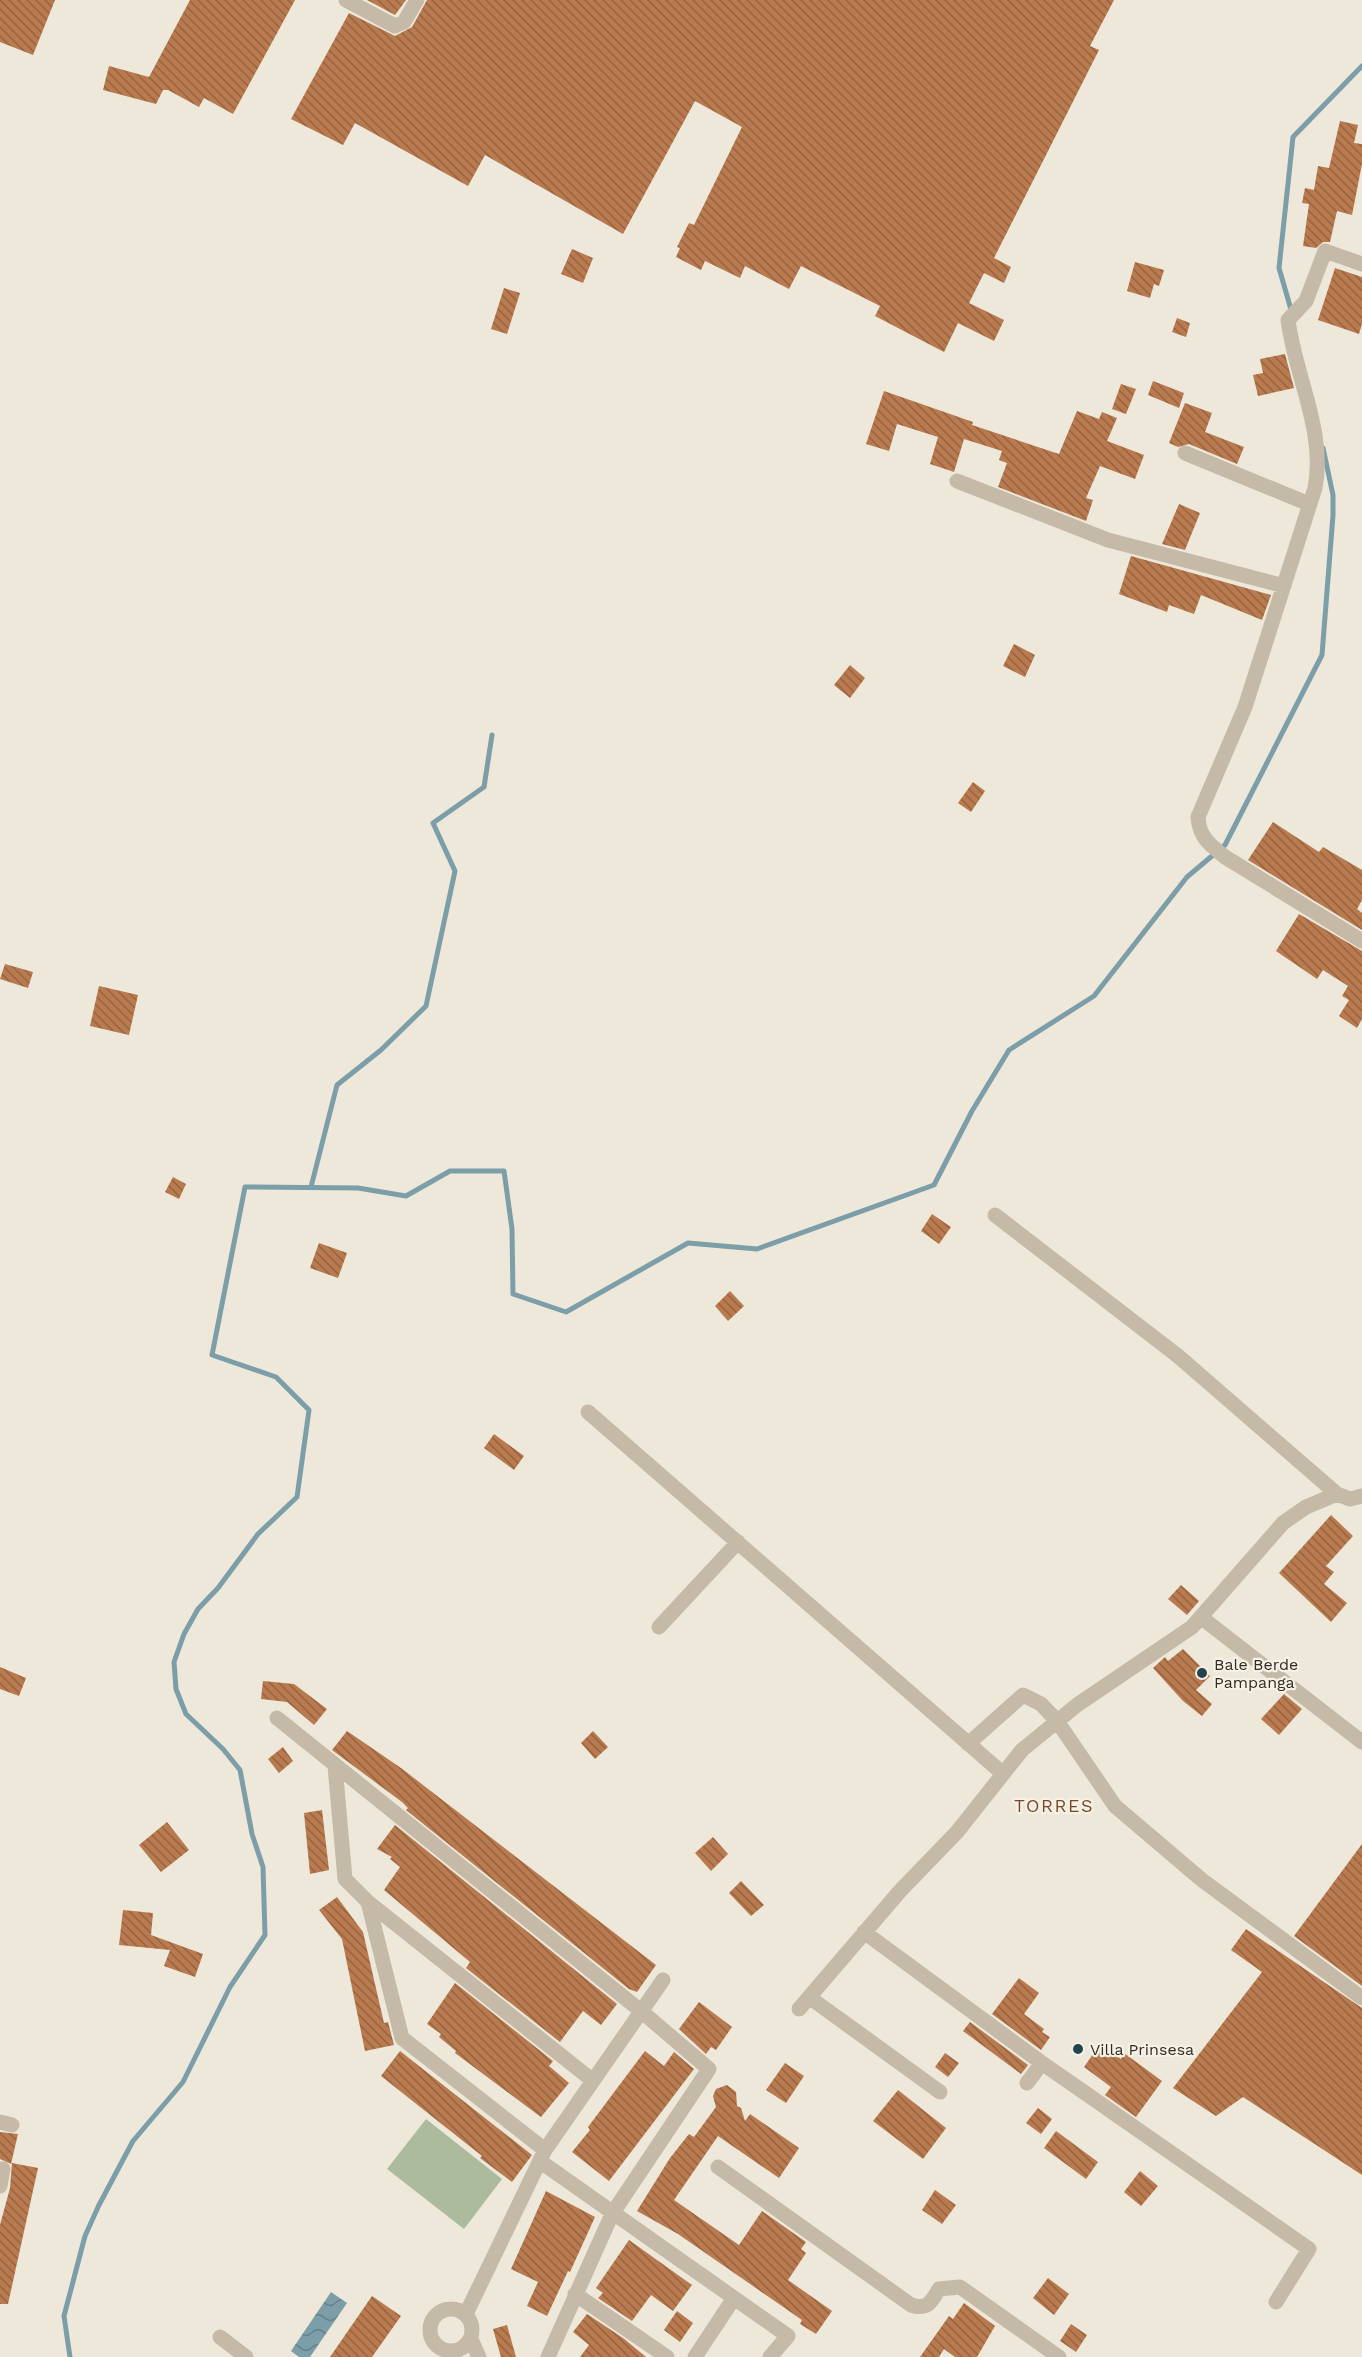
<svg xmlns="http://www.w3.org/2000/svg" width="1362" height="2357" viewBox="0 0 1362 2357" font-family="'Work Sans',sans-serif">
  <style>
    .garden { fill: #abbb9c }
    .water { fill: url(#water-waves) }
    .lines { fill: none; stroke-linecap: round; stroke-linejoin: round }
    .stream { stroke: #7c9ea8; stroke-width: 5 }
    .building { fill: url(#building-back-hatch) }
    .minor { stroke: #c4baa7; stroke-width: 15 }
    .poi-dot { fill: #21444e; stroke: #f6f1e5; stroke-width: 2 }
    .labels { text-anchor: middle; stroke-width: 4.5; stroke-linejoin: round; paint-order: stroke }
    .poi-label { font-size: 16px; fill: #322c27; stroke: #f6f1e5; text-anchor: start }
    .neighbourhood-label { font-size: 18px; letter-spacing: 1.5px; fill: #784929; stroke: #f6f1e5 }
  </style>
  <defs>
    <pattern id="water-waves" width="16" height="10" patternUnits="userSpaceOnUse" patternTransform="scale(1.5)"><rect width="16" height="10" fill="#7c9ea8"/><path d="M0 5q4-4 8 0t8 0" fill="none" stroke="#668189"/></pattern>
    <pattern id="building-back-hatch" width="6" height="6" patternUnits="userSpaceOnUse" patternTransform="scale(1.5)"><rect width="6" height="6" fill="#b87a4e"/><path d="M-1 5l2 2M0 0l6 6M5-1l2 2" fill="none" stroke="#966441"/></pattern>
  </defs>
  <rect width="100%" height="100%" fill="#eee8da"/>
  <path class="garden" d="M426 2119 502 2179 464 2229 387 2169Z"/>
  <path class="water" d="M331 2292 347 2303 310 2357H299L291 2351Z"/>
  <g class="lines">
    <path class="stream" d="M1292 313 1279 268 1293 137 1362 66
      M311 1187 337 1085 381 1050 426 1006 455 871 433 823 484 787 492 735
      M70 2357 64 2316 85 2236 99 2205 133 2141 183 2082 230 1987 265 1935 263 1867 252 1834 240 1770 223 1749 186 1714 176 1689 174 1662 184 1634 198 1609 218 1588 258 1534 297 1497 309 1410 276 1377 212 1355 245 1187 358 1188 406 1196 450 1171H504L512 1229 513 1294 566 1312 688 1243 757 1249 934 1185 972 1111 1009 1050 1094 996 1187 877 1225 845 1322 655 1333 515V495L1323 448"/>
  </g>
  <path class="building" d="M0 0H55L33 55 0 42Z
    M190 0H295L233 114 204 98 199 107 168 90H163L156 104 103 90 109 66 149 77Z
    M367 0H406L395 15Z
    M427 0H1114L1090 46 1099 50 994 258 1011 267 1004 283 984 273 969 303 1004 320 994 341 958 323 944 352 875 316 880 306 801 266 789 289 745 266 740 278 705 261 701 270 676 257 680 248 677 247 689 223 694 225 742 127 695 101 623 234 485 155 468 186 355 123 343 145 291 119 349 13 395 36 412 27Z
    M1340 121 1358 125 1354 143 1362 144V164L1352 215 1337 211 1330 242H1323L1316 248 1303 246 1309 204 1302 203 1305 188 1314 190 1318 166 1329 168Z
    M572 249 593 258 583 283 561 274Z
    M1135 262 1164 270 1159 286 1154 284 1150 298 1127 291Z
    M1335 268 1362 277V324L1359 334 1318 320Z
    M504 288 520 293 507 334 491 329Z
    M1177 318 1190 323 1186 337 1172 332Z
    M1285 354 1294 388 1258 396 1253 375 1263 373 1260 359Z
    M1153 381 1184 393 1179 408 1148 395Z
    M1121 384 1136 389 1126 414 1112 409Z
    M884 391 973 422 972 425 1059 454 1077 411 1099 419 1102 412 1117 418 1107 441 1144 455 1135 479 1100 466 1086 498 1093 500 1086 521 998 487 1007 463 999 460 1002 451 964 439 954 472 930 464 938 437 897 424 889 451 866 444Z
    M1185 403 1212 413 1205 432 1244 447 1237 464 1189 444 1178 447 1169 443Z
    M1179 504 1200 513 1185 550 1162 544Z
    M1131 556 1271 595 1262 620 1201 595 1194 614 1169 605 1167 612 1119 594Z
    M1014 644 1035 655 1025 677 1003 666Z
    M850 665 865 678 850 698 834 685Z
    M973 782 985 791 971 812 958 803Z
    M1273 822 1319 852 1323 847 1362 870V900L1357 909 1362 913V930L1248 860Z
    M1299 914 1362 951V1019L1357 1028 1339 1016 1349 1000 1342 996 1348 986 1323 970 1317 979 1276 951Z
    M5 964 33 972 28 988 0 979Z
    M99 986 138 995 129 1035 90 1026Z
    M173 1177 186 1184 179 1199 165 1192Z
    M932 1214 951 1227 939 1244 921 1231Z
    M319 1243 347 1253 338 1278 310 1268Z
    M730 1291 744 1306 728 1321 715 1306Z
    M494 1434 524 1456 514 1470 484 1448Z
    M1331 1515 1353 1536 1326 1566 1334 1572 1324 1584 1347 1603 1331 1622 1279 1573Z
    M1181 1585 1199 1601 1187 1615 1168 1599Z
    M1183 1649 1210 1676 1196 1690 1212 1704 1202 1716 1183 1701 1153 1668 1165 1657 1168 1661Z
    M0 1667 26 1678 19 1696 0 1689Z
    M263 1681 294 1684 327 1709 314 1725 287 1702 261 1699Z
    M1284 1694 1302 1709 1279 1735 1261 1719Z
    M347 1731 401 1768 656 1965 637 1992 629 1989 406 1810 408 1808 402 1802 332 1750Z
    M593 1731 608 1747 595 1759 581 1743Z
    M283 1747 293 1761 279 1773 268 1759Z
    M322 1810 329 1870 310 1874 304 1813Z
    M167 1822 189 1850 161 1872 139 1845Z
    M395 1825 617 2004 601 2025 583 2011 560 2042 466 1968 470 1962 384 1890 400 1867 390 1859 392 1857 377 1849Z
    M713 1837 728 1854 711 1871 695 1853Z
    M1362 1844V1986L1294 1936Z
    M741 1881 764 1905 751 1916 729 1893Z
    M337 1897 363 1932 384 2023 388 2022 394 2045 365 2051 342 1939 319 1910Z
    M123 1910 153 1913 151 1935 203 1954 195 1977 164 1966 170 1950 119 1945Z
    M1246 1929 1362 2008V2175L1243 2097 1216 2116 1173 2088 1262 1972 1231 1950Z
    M1019 1978 1039 1993 1024 2014 1044 2029 1042 2032 1050 2037 1041 2050 992 2014Z
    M455 1983 553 2061 549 2066 569 2083 541 2117 455 2053 456 2051 439 2037 441 2034 427 2024Z
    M699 2002 732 2027 716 2050 711 2047 706 2054 679 2029Z
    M970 2022 1028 2065 1021 2074 963 2031Z
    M1100 2044 1121 2059 1124 2053 1162 2081 1136 2117 1105 2095 1111 2087 1084 2067Z
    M400 2051 532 2155 512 2182 480 2158 482 2156 381 2076Z
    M645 2051 664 2066 674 2052 694 2069 609 2181 572 2152 590 2130 588 2127Z
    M945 2053 959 2063 948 2077 935 2067Z
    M785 2063 804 2076 786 2103 766 2090Z
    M727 2085 736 2092 737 2106 741 2108 745 2121 750 2114 799 2148 779 2178 718 2136 674 2200 739 2245 762 2211 806 2242 801 2249 806 2253 788 2280 832 2311 816 2334 800 2324 802 2320 678 2234 637 2211 670 2158 689 2134 694 2137 716 2107 713 2096 716 2089Z
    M898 2090 946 2128 923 2159 873 2121Z
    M1038 2108 1052 2119 1041 2134 1026 2123Z
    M1056 2131 1098 2162 1086 2179 1044 2148Z
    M0 2132 18 2134 11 2164 0 2159Z
    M12 2163 38 2168 8 2304H0V2225L10 2188Z
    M1140 2171 1158 2186 1141 2206 1124 2192Z
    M935 2190 956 2205 942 2224 922 2210Z
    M546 2191 595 2217 570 2272 568 2271 547 2316 527 2306 538 2282 511 2269Z
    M629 2240 692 2285 673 2311 651 2295 632 2321 598 2298 603 2293 596 2288Z
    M1048 2278 1069 2294 1054 2315 1033 2298Z
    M372 2296 401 2316 372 2357H330Z
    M964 2303 995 2326 977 2357H955L944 2349 939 2357H920L949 2316 953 2319Z
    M677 2311 693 2323 680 2342 664 2330Z
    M587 2314 623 2338 646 2357H580L589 2345 573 2332Z
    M1071 2324 1087 2335 1076 2352 1060 2341Z
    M507 2325 516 2357H501L493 2329Z"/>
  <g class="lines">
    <path class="minor" d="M346 0 395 26 404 22 417 0
      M1362 264 1325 251 1306 301 1288 320C1295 376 1326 432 1315 488L1245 707 1198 817C1199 837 1210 845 1225 857L1362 941
      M1185 453 1309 504
      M957 481 1108 540 1284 586
      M995 1215 1178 1356 1337 1494
      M588 1412 1001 1772
      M1202 1618 1362 1742
      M659 1627 738 1542
      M277 1718 641 2011 709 2069 612 2214 548 2357
      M968 1744 1023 1695 1041 1704 1057 1721 1115 1806 1202 1880 1362 1998
      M335 1766 345 1879 368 1902 592 2080
      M368 1902 402 2038 545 2150
      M864 1932 1042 2063 1309 2249 1276 2302
      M809 1997 940 2092
      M799 2009 900 1891 957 1832 1022 1750 1077 1705 1192 1627 1283 1523 1306 1507 1337 1494 1350 1499 1362 1496
      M1027 2083 1042 2063
      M0 2122 12 2125
      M541 2162 788 2336 770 2357
      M718 2167 911 2305C927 2310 931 2303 939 2289L960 2287 1059 2357
      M0 2169H3L0 2186
      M575 2294 667 2357
      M430 2330a21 21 0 1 1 42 0a21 21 0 1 1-42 0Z
      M466 2314 545 2150 663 1980
      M220 2337 246 2357
      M471 2339 479 2357
      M695 2357 734 2298"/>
  </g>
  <g class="poi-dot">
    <circle cx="1202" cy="1673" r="6"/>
    <circle cx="1078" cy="2049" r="6"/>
  </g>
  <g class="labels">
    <g class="poi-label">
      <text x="1214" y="1670">Bale Berde<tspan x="1214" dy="18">Pampanga</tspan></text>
      <text x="1090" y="2055">Villa Prinsesa</text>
    </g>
    <g class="neighbourhood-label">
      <text x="1054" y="1812">TORRES</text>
    </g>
  </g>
</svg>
